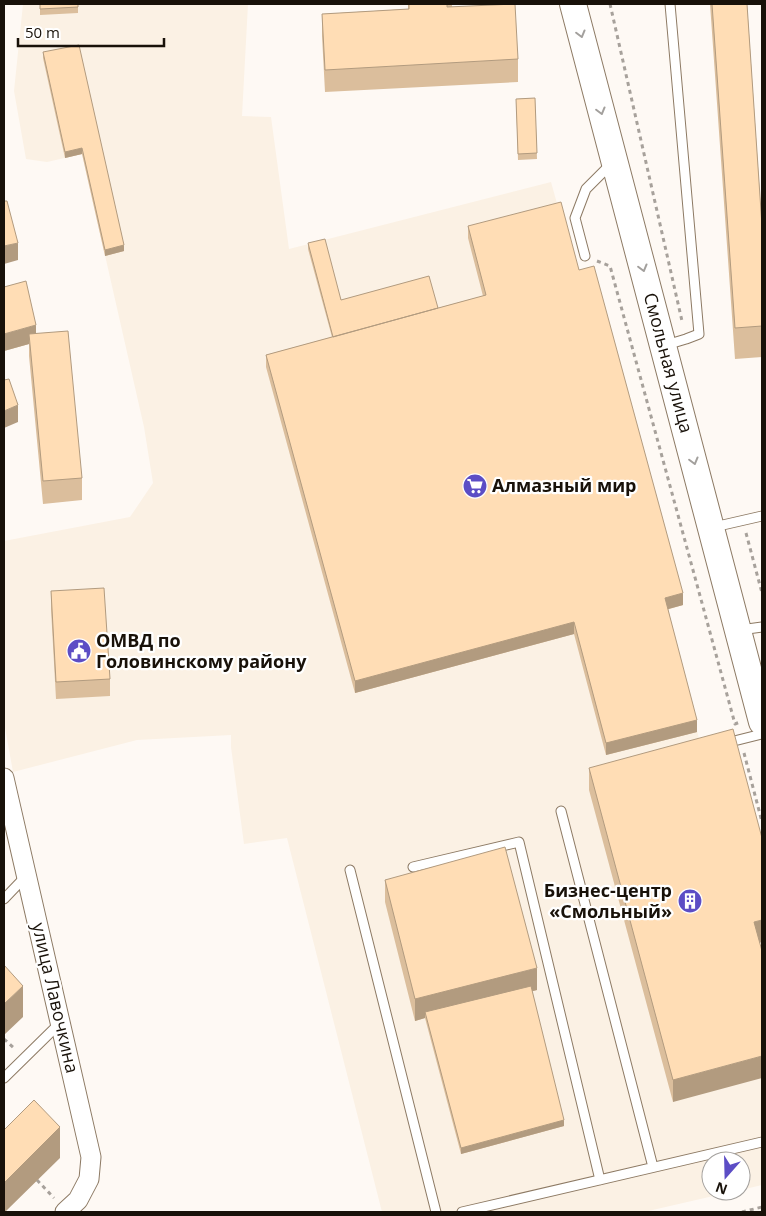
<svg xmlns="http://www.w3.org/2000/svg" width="766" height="1216" viewBox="0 0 766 1216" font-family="'Open Sans',sans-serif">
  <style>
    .built { fill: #fbf1e4 }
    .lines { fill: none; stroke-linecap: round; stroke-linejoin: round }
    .lane-casing { stroke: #8d7a64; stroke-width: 11 }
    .street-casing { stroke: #8d7a64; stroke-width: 21 }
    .secondary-casing { stroke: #8d7a64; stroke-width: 28 }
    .path { stroke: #a7a19b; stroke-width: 3; stroke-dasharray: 4 4; stroke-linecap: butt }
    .lane { stroke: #fff; stroke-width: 9 }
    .street { stroke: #fff; stroke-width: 19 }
    .secondary { stroke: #fff; stroke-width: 26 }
    .wall { fill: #dbbe9c }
    .shaded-wall { fill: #b29b7f }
    .building { fill: #ffddb5; stroke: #b29b7f }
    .oneway { stroke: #a3a09d }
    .labels { text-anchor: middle; stroke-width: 4.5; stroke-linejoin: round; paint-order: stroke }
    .street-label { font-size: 18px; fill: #181109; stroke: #fff }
    .poi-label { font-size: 18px; font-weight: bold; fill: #181109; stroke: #fff; text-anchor: start }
  </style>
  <rect width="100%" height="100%" fill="#fef9f4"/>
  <path class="built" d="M23 4H248L242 116 271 117 289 249 551 182 579 282 594 278 683 605 665 611 762 974V1185L741 1190V1161H711V1191H735L644 1212H382L287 838 244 844 231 747V735L137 740 13 772 4 722V541L130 517 153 483 144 427 82 154 47 162 26 159 14 91Z"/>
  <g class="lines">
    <defs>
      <path id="lane" d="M585 256 575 218 586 189 611 164
        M666 345 686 339 699 334 670 4
        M714 527 762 516
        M740 630 762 627
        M726 743 762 734
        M561 811 653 1167
        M413 867 519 842 600 1180
        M350 870 436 1212
        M4 899 26 876
        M4 1078 60 1023
        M462 1212 762 1142"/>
      <path id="street" d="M4 778 91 1157 89 1179 78 1200 65 1212"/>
      <path id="secondary" d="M573 4 762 722"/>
    </defs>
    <use href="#lane" class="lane-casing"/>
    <use href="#street" class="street-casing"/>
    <use href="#secondary" class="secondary-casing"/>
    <path class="path" d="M610 4 682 321
      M597 261 610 266 735 724 740 722
      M746 533 762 593
      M744 753 762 822
      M4 1039 14 1048
      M37 1180 54 1198
      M742 1212 762 1207"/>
    <use href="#lane" class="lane"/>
    <use href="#street" class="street"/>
    <use href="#secondary" class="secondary"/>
  </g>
  <path class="wall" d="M40 4H78V13L40 15Z
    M408 4H452V7L518 59V82L325 92 322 36V14L408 9Z
    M710 4H747L762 226V357L735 359Z
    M43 52 124 251 105 256 82 154 65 158 43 58Z
    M535 98 537 159 518 160 516 99Z
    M468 226 579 270 683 605 668 609 697 732 606 755 574 634 355 693 266 367V355L332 337 308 249V243L341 300 438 308 483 296 468 238Z
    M36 333 82 478V500L43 504 29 356V344L4 351Z
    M51 591 110 679V696L56 699 51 609Z
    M589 768 760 943 673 1102 589 790Z
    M385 880 537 990 532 991 564 1126 461 1154 425 1018 415 1021 385 902Z"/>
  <path class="shaded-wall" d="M82 148V154L65 158V152Z
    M18 243V260L4 264V246Z
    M124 245V251L105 256V250Z
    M36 325V343L29 334V344L4 351V334Z
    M18 405V422L4 428V411Z
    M683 593V605L665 610V598Z
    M574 622V634L355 693V681Z
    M697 720V732L606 755V743Z
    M762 920V942L754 945V922Z
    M537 968V990L427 1018 425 1012V1018L415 1021V999Z
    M23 986V1017L4 1035V1004Z
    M762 1056V1078L673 1102V1080Z
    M564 1120V1126L461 1154V1148Z
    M60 1127V1158L5 1212H4V1183Z"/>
  <path class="building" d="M40 4H78V7L40 9Z
    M409 4H447V7L515 4 518 59 325 70 322 14 409 9Z
    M712 4H747L762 226V326L735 328Z
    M79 45 124 245 105 250 82 148 65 152 43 52Z
    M535 98 537 153 518 154 516 99Z
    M4 201H7L18 243 4 246Z
    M561 202 579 270 594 266 683 593 665 598 697 720 606 743 574 622 355 681 266 355 486 295 468 226Z
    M325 239 341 300 429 276 438 308 333 337 308 243Z
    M26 281 36 325 4 334V287Z
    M68 331 82 478 43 481 29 334Z
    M9 379 18 405 4 411V380Z
    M104 588 110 679 56 682 51 591Z
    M733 729 762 838V920L754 922 762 951V1056L673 1080 589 768Z
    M505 847 537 968 415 999 385 880Z
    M4 965 23 986 4 1004Z
    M531 986 564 1120 461 1148 425 1012Z
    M34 1100 60 1127 4 1183V1130Z"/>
  <defs><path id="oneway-chevron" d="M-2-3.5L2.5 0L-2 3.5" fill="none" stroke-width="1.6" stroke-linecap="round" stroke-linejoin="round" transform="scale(1.25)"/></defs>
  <g class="oneway">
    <use href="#oneway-chevron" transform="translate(581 34) rotate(75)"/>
    <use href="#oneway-chevron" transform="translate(601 111) rotate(75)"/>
    <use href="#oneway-chevron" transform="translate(643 268) rotate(75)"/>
    <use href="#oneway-chevron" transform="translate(694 461) rotate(75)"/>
  </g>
  <defs>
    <symbol id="supermarket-disc" viewBox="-11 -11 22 22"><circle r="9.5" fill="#5c4dc5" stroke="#fff"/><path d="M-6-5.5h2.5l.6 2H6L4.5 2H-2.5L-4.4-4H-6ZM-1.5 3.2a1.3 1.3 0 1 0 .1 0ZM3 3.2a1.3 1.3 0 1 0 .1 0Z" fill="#fff"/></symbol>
    <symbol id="civic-disc" viewBox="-11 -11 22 22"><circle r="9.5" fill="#5c4dc5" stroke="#fff"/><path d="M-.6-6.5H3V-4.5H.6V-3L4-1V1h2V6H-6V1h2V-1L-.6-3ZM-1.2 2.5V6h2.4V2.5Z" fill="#fff"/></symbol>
    <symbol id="building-disc" viewBox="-11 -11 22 22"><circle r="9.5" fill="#5c4dc5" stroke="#fff"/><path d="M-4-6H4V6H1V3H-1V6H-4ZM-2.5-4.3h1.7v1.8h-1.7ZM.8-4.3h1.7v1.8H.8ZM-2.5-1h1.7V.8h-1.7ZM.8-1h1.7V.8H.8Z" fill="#fff"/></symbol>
  </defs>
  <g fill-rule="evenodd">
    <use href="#supermarket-disc" x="461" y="472" width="28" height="28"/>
    <use href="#civic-disc" x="65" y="637" width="28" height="28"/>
    <use href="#building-disc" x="676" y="887" width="28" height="28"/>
  </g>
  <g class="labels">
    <g class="street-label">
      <text transform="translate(668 363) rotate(75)" y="6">Смольная улица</text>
      <text transform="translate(55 998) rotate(77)" y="6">улица Лавочкина</text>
    </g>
    <g class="poi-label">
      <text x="492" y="492">Алмазный мир</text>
      <text x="96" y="647">ОМВД по<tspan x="96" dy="21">Головинскому району</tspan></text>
      <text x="672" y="897" text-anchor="end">Бизнес-центр<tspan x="672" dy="21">«Смольный»</tspan></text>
    </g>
  </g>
  <rect width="766" height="1216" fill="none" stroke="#181109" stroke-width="10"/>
  <g transform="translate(726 1176) rotate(200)"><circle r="24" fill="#ffffff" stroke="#a3a09d"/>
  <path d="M0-4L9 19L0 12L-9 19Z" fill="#5c4dc5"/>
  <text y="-8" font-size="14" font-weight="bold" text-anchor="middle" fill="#181109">N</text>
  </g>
  <path d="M18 38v8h146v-8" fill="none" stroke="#181109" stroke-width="2.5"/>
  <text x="25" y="38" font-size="15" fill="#181109" stroke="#ffffff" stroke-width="4" paint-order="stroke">50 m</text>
</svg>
